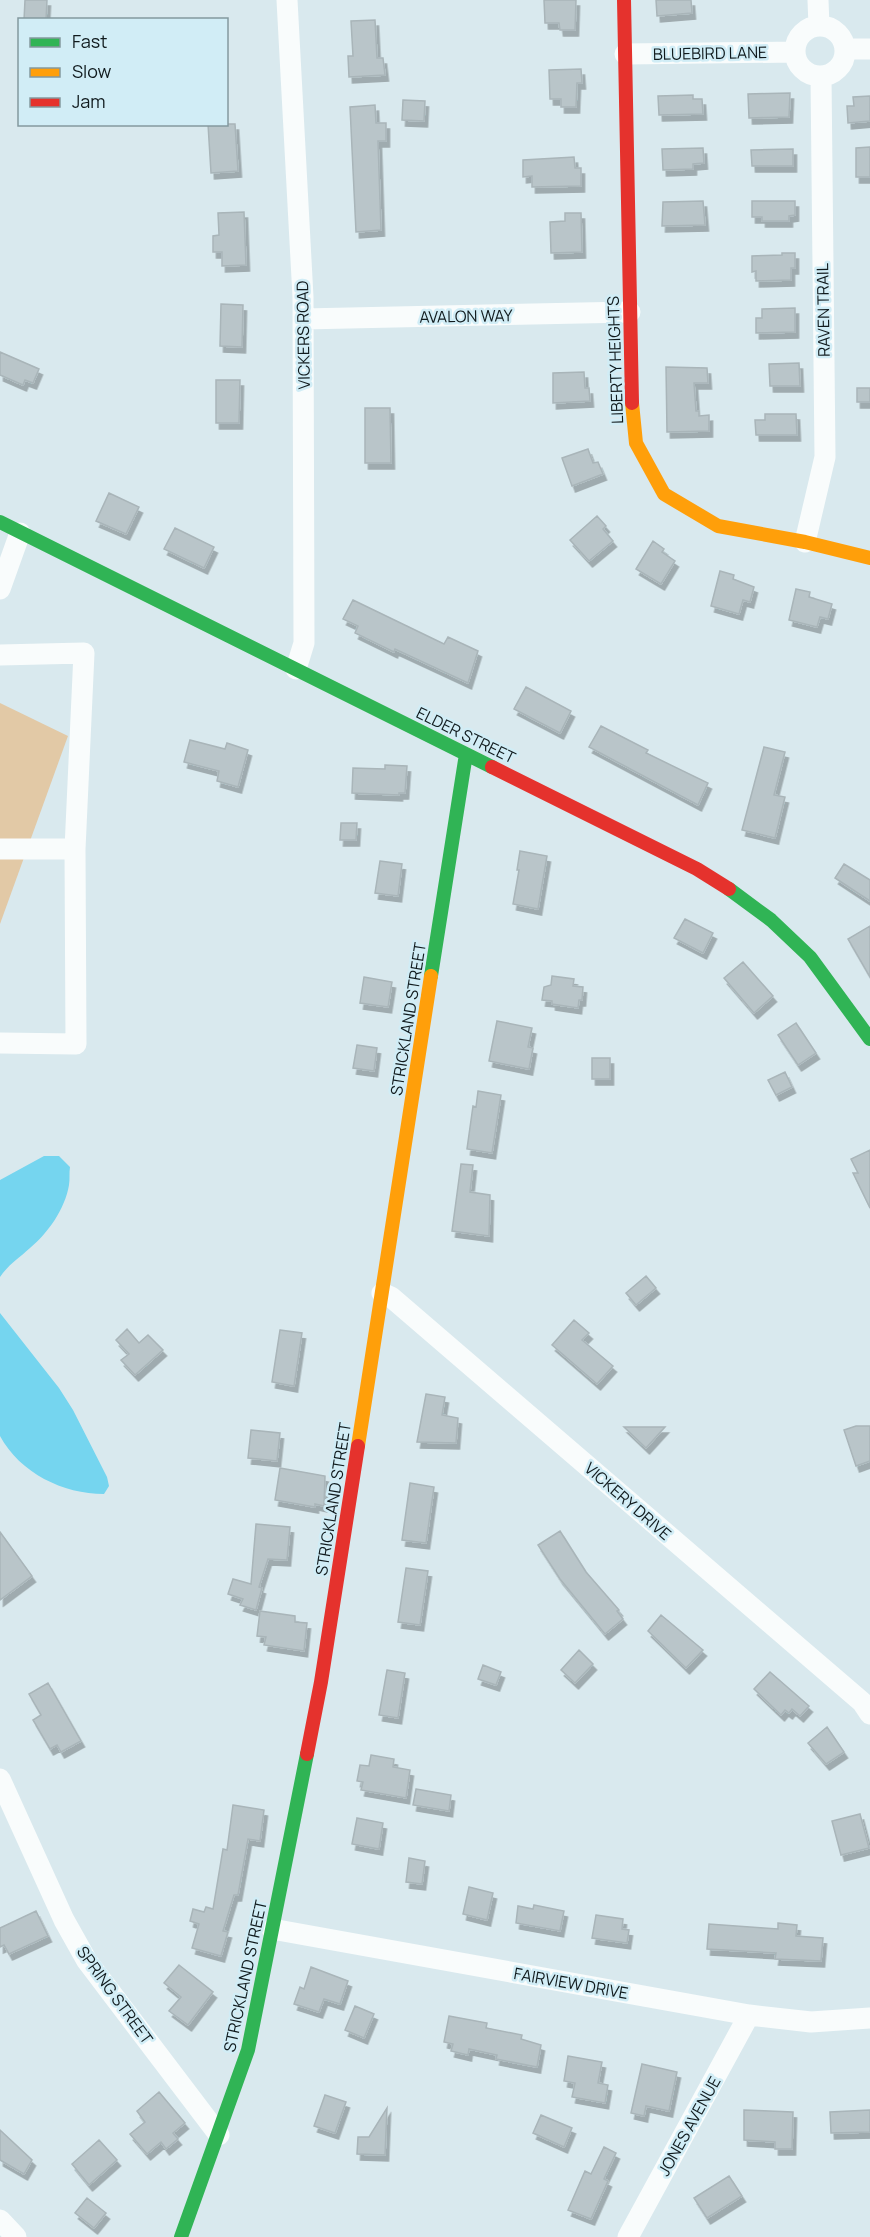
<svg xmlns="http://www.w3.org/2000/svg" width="870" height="2237" viewBox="0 0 870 2237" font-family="Manrope,sans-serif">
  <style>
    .green { fill: #e2c9a6 }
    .water { fill: #75d5ef }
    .building { fill: #b9c5c9; stroke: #a9b5b9; stroke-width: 1.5; filter: url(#shadow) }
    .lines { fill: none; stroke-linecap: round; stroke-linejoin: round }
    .street { stroke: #f9fcfc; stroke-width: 21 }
    .fast { stroke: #30b455; stroke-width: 14 }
    .slow { stroke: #ff9f0a; stroke-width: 14 }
    .jam { stroke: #e5322d; stroke-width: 14 }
    .labels { text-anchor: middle; stroke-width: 5; stroke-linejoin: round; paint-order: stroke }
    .street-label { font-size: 16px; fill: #101a1d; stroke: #d1edf6 }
  </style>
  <defs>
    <filter id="shadow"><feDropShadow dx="3.5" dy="6" stdDeviation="0" flood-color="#0004"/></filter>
  </defs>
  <rect width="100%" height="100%" fill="#d9e9ee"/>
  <path class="green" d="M0 703 68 736 0 924Z"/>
  <path class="water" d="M44 1156H59L70 1167C69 1173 70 1179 69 1185 65 1209 48 1233 30 1248 18 1259 9 1264 0 1277V1180Z
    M0 1313 59 1388 73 1410 107 1477 109 1486 104 1494C63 1494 20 1473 0 1436Z"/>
  <path class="building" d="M25 0H47L46 20H24Z
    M544 0H576L575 30H560L559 23H545Z
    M656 0H691L692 13 657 16Z
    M375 20 377 58H383L385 75 349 77 348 56H353L351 21Z
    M581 69 582 83H577L576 107H561V99H550L549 70Z
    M790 93 789 117 749 118 748 94Z
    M693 95V99H702L703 114 659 115 658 96Z
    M870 96V121L848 123 847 106H854L853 97Z
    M403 100 425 101 424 121 402 120Z
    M375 105 376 123H386V141H378L381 230 356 232 350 107Z
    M208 124H235L238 171 211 173Z
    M870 147V177H856V148Z
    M703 148 704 163 693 164V169L663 170 662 149Z
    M793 149V166H752L751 150Z
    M574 157 575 168H581V186L532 187V176L523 177V160Z
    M703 201 705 225 662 226 663 202Z
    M752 201H795V215L789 216V221H762V217H752Z
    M244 212 246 265 222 266V252H213V236L219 235 218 213Z
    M565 213H581L582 252 551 253 550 222 565 221Z
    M782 253H795V268H791V280L756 281V271L752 272V256L782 255Z
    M221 304 243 305 242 347 220 346Z
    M795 308V332L756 333V318H762V309Z
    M0 352 39 369 33 383 25 380 23 385 0 375Z
    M799 363 800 386H770L769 364Z
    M666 367 707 368 708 383H694L696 411H699V416L709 415V431L667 432Z
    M584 372 585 388H589L590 401 553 403V373Z
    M216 380H240L239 423H216Z
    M857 388H870V402H857Z
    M365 408H390L391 463H365Z
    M765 414H796L797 435H756L755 420H765Z
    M588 449 593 463 598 462 603 474 572 486 562 458Z
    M109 493 139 507 126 534 96 521Z
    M597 516 606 526 603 529 613 541 589 561 570 540Z
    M175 528 214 547 204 568 164 549Z
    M653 541 664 549 662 552 675 561 661 584 636 569Z
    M720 571 734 575 733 579 754 587 750 602 743 600 739 614 711 606Z
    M796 589 810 592 809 597 832 604 828 619 820 617 817 627 789 620Z
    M353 600 444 644 448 637 478 651 468 683 395 649 394 652 355 633 358 626 343 619Z
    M526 687 571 711 560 733 514 709Z
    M601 726 648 750 646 753 708 783 698 805 589 747Z
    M190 740 225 749 227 743 248 750 238 787 217 781 219 771 184 762Z
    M764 747 785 752 774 795 785 797 775 838 742 830Z
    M385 765 407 766 405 793H399V795L352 793 353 768 385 769Z
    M341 823H357L356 840H340Z
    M520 851 547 856 538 909 513 904 519 870H517Z
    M380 861 402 864 398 896 375 893Z
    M844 864 870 880V901L835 878Z
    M685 919 713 933 703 953 674 938Z
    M870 926V977L848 939Z
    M743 962 773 996 754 1013 724 978Z
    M552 976 574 979 573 986 583 987 582 1000H579L578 1008 552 1004V1001L542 1000 544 987 551 985Z
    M364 977 392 982 388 1007 360 1003Z
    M497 1021 532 1028 528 1047 533 1048 529 1069 489 1061Z
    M796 1023 816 1053 798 1065 778 1035Z
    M357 1045 377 1048 374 1071 353 1068Z
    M592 1058H610V1079H592Z
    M785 1072 792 1087 776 1095 768 1080Z
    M478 1091 501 1095 492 1153 467 1149 473 1106 476 1107Z
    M870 1150V1208L853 1173H858L851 1159Z
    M461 1164 473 1165 470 1192 490 1195 489 1236 452 1231Z
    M646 1276 656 1288 636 1305 626 1293Z
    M574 1320 589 1333 582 1340 613 1366 597 1384 552 1345Z
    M127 1329 139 1343 148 1335 163 1350 135 1375 121 1360 129 1354 116 1340Z
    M280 1330 302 1333 294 1386 272 1382Z
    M426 1394 445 1397 442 1415 458 1418 456 1443 417 1442Z
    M856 1426H870V1461L856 1466 844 1430Z
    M624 1427H665L646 1448Z
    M251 1430 280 1433 277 1461 248 1458Z
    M280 1468 325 1476 324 1506 315 1504V1507L275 1500Z
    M410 1483 434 1487 426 1543 402 1540Z
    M256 1524 290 1527 287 1560 268 1559 259 1587 262 1588 256 1610 240 1605 243 1599 228 1594 233 1579 251 1584Z
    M560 1531 586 1572 619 1610 617 1611 623 1619 605 1634 560 1579 538 1545Z
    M0 1532 32 1576 0 1600Z
    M406 1568 428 1571 420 1625 398 1622Z
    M260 1611 295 1616V1622L307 1623 304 1651 264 1645 266 1637 257 1636Z
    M661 1615 703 1650 686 1668 648 1631Z
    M579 1650 593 1664 575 1683 561 1670Z
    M483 1665 501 1672 496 1685 478 1679Z
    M387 1670 405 1673 398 1718 379 1715Z
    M770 1672 809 1706 800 1716 792 1709 789 1713 785 1710 781 1715 754 1689Z
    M48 1683 81 1741 61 1752 57 1745 50 1749 33 1720 41 1715 29 1694Z
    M827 1727 844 1752 826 1764 808 1743Z
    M371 1755 394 1759 393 1767 410 1770 406 1798 361 1790 363 1782 357 1781 360 1765 369 1766Z
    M416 1789 451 1795 449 1811 413 1805Z
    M233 1805 264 1810 260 1841 248 1839 238 1895H234L223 1931 228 1932 221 1956 192 1948 199 1924 190 1921 193 1909 204 1912 206 1907 213 1909 223 1849 227 1850Z
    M860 1814 869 1848 841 1855 832 1821Z
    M357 1818 383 1823 379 1849 352 1844Z
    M409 1858 425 1861 422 1884 406 1882Z
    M469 1887 493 1893 487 1920 463 1914Z
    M534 1905 564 1911 560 1931 516 1923 518 1906 533 1909Z
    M36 1911 48 1936 9 1954 4 1945 0 1947V1928Z
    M596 1915 623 1919 622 1929 629 1930 627 1943 592 1938Z
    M778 1923 797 1925 796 1936 823 1938 821 1961 775 1959 776 1953 707 1949 709 1924 778 1929Z
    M179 1965 213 1992 188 2025 169 2011 181 1997 164 1983Z
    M311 1967 348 1981 340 2004 324 1999 319 2012 294 2004 300 1987 304 1989Z
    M355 2006 374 2014 364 2038 345 2030Z
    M449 2016 487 2023 486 2028 522 2035 521 2039 541 2045 537 2067 496 2059 497 2055 469 2049 468 2055 451 2051 453 2044 444 2042Z
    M568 2056 602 2062 598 2083 608 2085 605 2103 572 2097 575 2083 564 2081Z
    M642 2064 677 2072 669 2111 646 2106 644 2116 631 2113Z
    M159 2092 185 2123 173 2133 178 2139 166 2149 161 2142 147 2154 130 2134 145 2122 137 2111Z
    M325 2095 346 2102 335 2133 314 2126Z
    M387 2108 385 2155 357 2154 358 2137H369Z
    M744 2110 793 2112 792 2149H775V2142L744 2140Z
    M870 2110V2132L831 2133 830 2112Z
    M541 2115 572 2128 564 2147 533 2133Z
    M0 2130 32 2160 24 2174 0 2160Z
    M99 2140 117 2160 89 2185 72 2164Z
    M604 2147 616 2153 604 2179 608 2181 591 2219 568 2210 585 2171 591 2174Z
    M729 2176 742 2196 707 2218 694 2198Z
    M87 2198 106 2213 94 2228 75 2213Z"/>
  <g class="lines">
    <path class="street" d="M287 0 303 297 304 643 296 669
      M818 0 819 26
      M795 51a25 25 0 1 1 50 0a25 25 0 1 1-50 0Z
      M845 49H870
      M625 54 795 52
      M303 319 630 312
      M805 542 825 457 821 76
      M0 589 20 533
      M0 655 84 653 75 849H0
      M0 1043 76 1044 75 849
      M382 1293 391 1297 862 1702 870 1714
      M0 1779 64 1920 87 1961 219 2135
      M272 1929 749 2015 811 2022 870 2018
      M0 2220 16 2237
      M628 2237 749 2015"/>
    <path class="fast" d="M0 522 492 767
      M729 889 771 920 810 957 870 1039
      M431 976 466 754
      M181 2237 248 2050 307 1754"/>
    <path class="slow" d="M632 403 636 443 664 494 718 526 805 542 870 558
      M358 1446 431 976"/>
    <path class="jam" d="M624 0 632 403
      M492 767 697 869 729 889
      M307 1754 321 1682 358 1446"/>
  </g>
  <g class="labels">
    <g class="street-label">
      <text transform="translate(710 53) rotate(-1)" y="6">BLUEBIRD LANE</text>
      <text transform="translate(823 310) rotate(-91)" y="6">RAVEN TRAIL</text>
      <text transform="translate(466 316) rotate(-1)" y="6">AVALON WAY</text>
      <text transform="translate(303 335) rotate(-91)" y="6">VICKERS ROAD</text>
      <text transform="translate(615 360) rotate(-92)" y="6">LIBERTY HEIGHTS</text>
      <text transform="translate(466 735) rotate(26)" y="6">ELDER STREET</text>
      <text transform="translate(408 1019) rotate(-81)" y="6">STRICKLAND STREET</text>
      <text transform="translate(333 1499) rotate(-81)" y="6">STRICKLAND STREET</text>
      <text transform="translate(628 1501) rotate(41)" y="6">VICKERY DRIVE</text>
      <text transform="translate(245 1976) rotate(-78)" y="6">STRICKLAND STREET</text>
      <text transform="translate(571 1983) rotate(10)" y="6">FAIRVIEW DRIVE</text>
      <text transform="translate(115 1995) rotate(54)" y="6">SPRING STREET</text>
      <text transform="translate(689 2126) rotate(-61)" y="6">JONES AVENUE</text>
    </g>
  </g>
  <rect x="18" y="18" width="210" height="108" fill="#d1edf6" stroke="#84999f" stroke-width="1.5"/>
  <rect x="30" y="38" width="30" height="9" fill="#30b455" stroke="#84999f" stroke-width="1.5"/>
  <text x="72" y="48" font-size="18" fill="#101a1d">Fast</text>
  <rect x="30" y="68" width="30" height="9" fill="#ff9f0a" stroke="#84999f" stroke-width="1.5"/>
  <text x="72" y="78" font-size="18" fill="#101a1d">Slow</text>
  <rect x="30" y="98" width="30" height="9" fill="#e5322d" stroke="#84999f" stroke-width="1.5"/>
  <text x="72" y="108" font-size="18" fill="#101a1d">Jam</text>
</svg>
